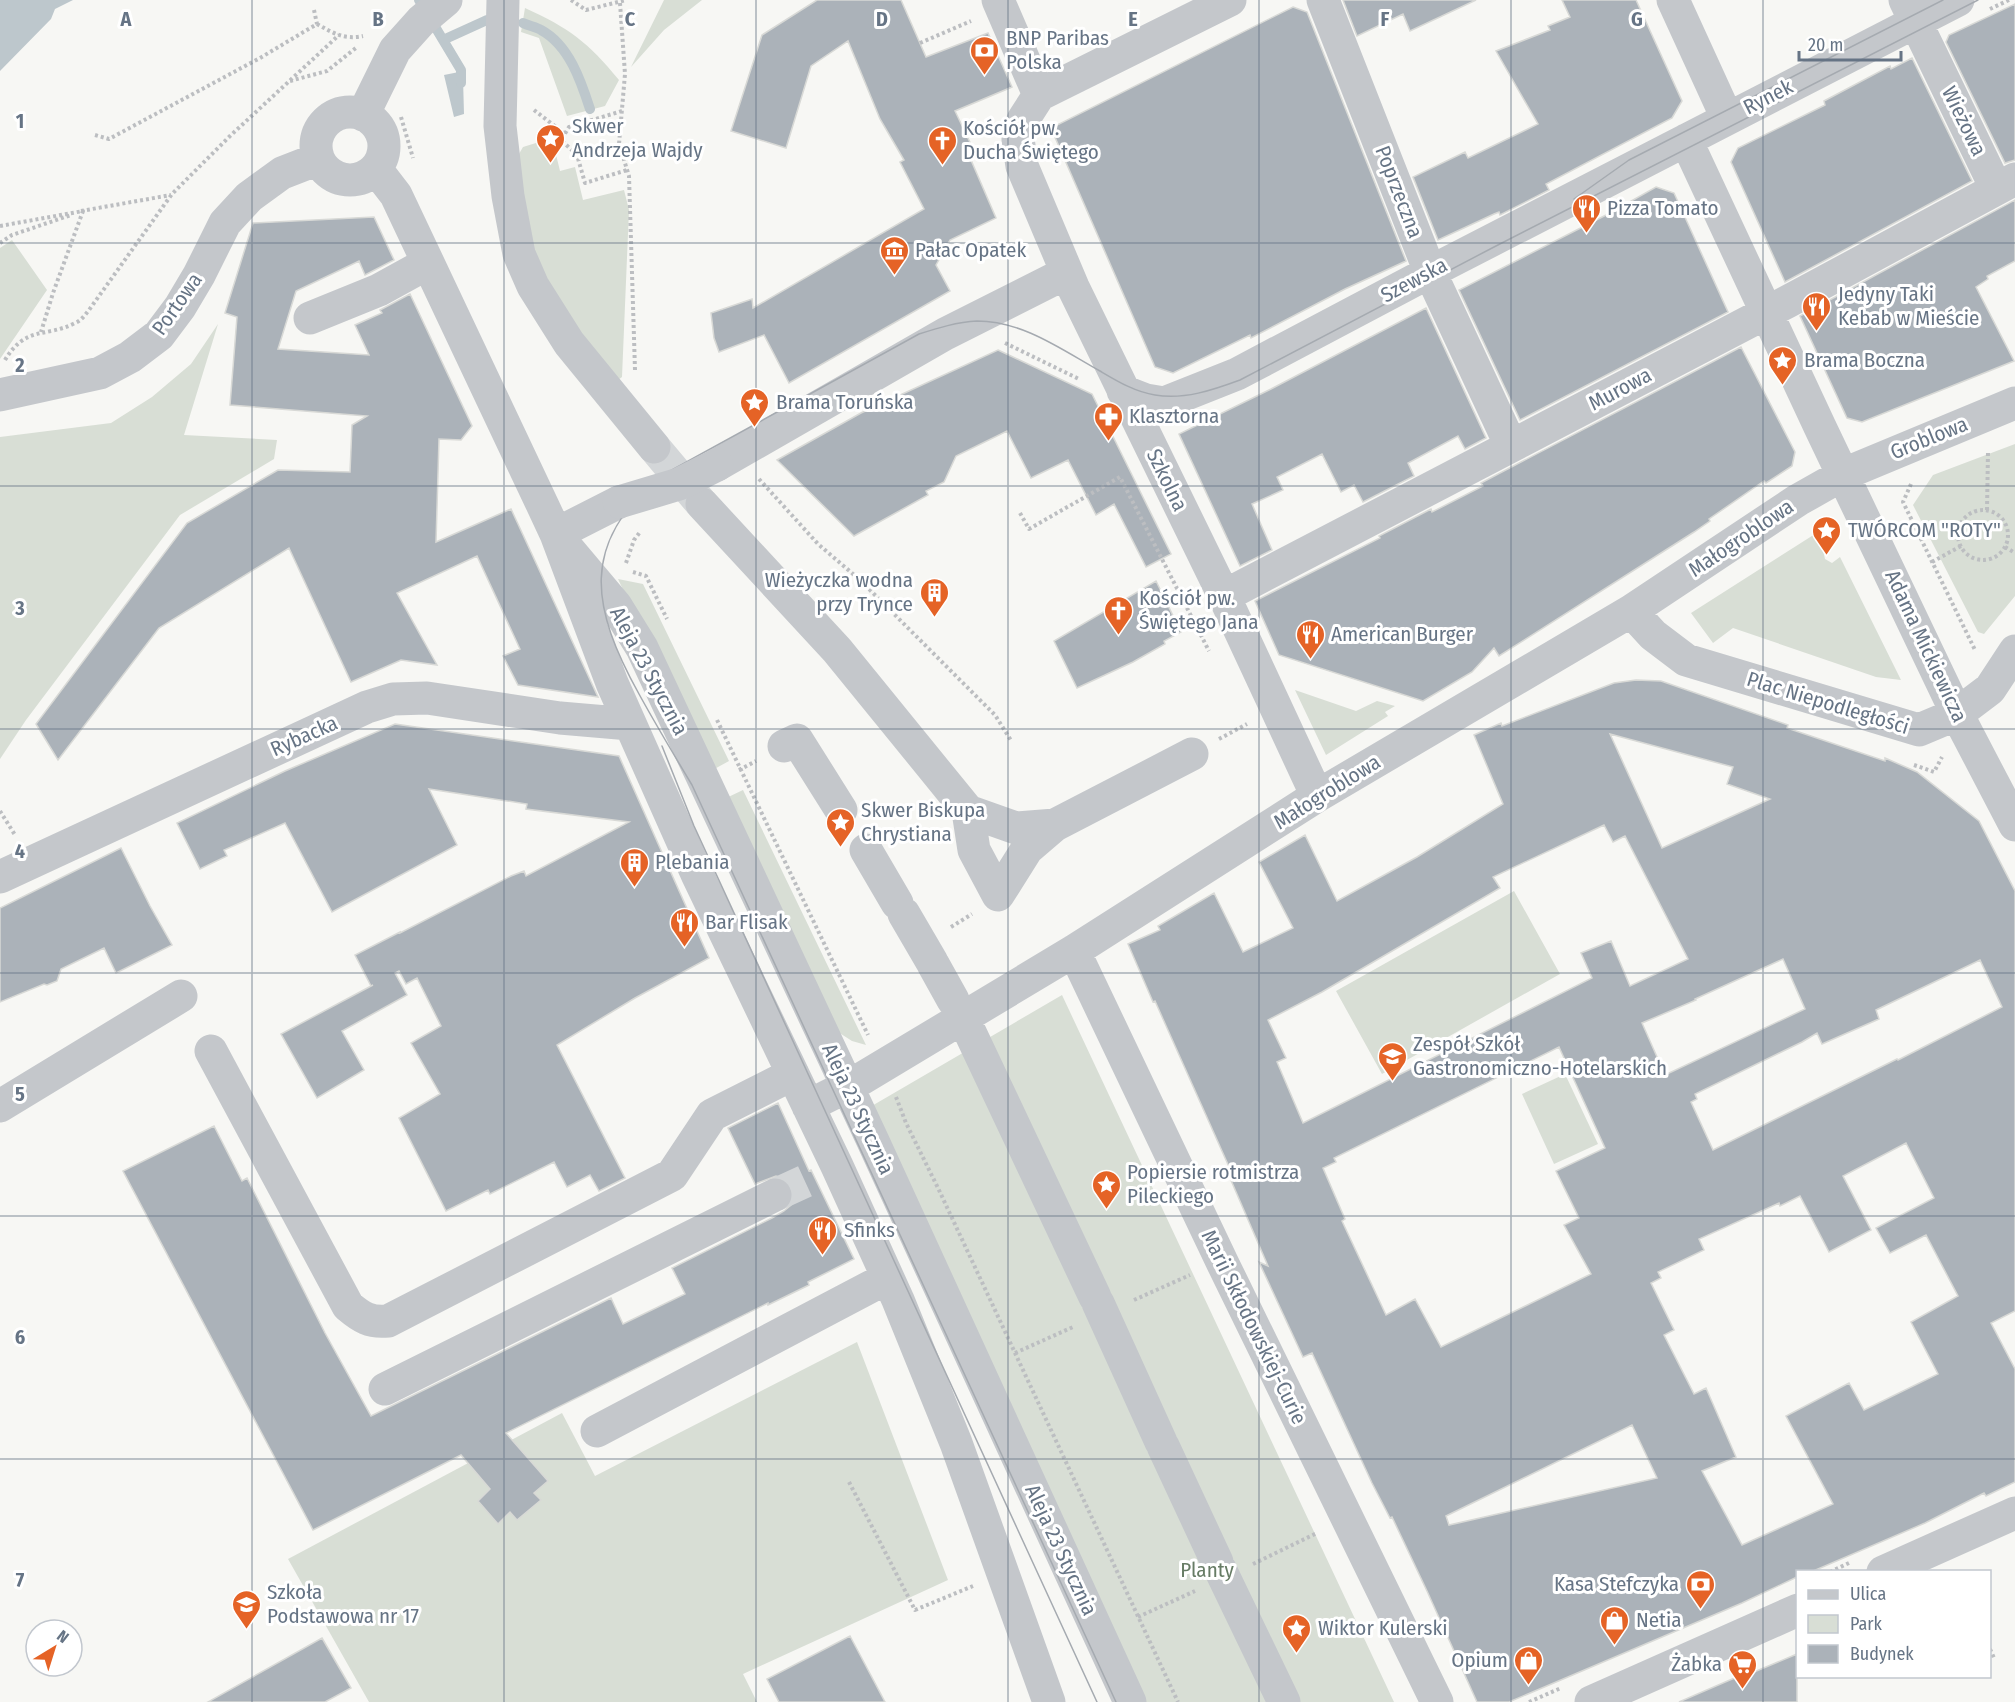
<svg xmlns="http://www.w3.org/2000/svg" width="2015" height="1702" viewBox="0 0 2015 1702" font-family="'Fira Sans Condensed',sans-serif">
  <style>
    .green { fill: #d8ded5 }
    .water { fill: #bdc7cc }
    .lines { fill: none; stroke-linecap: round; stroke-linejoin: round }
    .stream { stroke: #bdc7cc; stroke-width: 10 }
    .building { fill: #abb2b9; stroke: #d8d9d6; stroke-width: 1.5; fill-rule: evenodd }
    .minor-tunnel { stroke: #d3d6d8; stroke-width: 33; stroke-dasharray: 33 16; stroke-linecap: butt }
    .path { stroke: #bcbec1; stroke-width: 4; stroke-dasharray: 3 3; stroke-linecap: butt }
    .minor { stroke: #c4c7cb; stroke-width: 33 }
    .tram { stroke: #a5aab0; stroke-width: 1.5 }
    .minor-bridge { stroke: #c4c7cb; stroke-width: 33 }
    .grid { fill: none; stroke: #667485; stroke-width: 1.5; stroke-opacity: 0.55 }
    .labels { text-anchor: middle; stroke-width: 6; stroke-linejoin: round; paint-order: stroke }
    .poi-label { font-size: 21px; fill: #667485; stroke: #fff; text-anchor: start }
    .street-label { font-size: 21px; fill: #667485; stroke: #fff }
    .park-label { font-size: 21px; fill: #677c65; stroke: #fff }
    .grid-label { font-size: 20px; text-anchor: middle; font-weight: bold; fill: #667485; stroke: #fff; stroke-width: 6; stroke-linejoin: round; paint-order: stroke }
  </style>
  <rect width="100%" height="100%" fill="#f7f7f4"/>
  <path class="green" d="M664 0H702L664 30 631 67Z
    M525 8C569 28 588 42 619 80L605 106 567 116 539 38 521 32Z
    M552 138 560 171 575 167 583 200 624 190 629 210 622 377 614 383 535 265 516 159 523 147Z
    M12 240 47 290 0 359V248Z
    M218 324 184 435 277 440 274 459 180 515 26 720 0 759V437L111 423 152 397 191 364Z
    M2015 444V596L1984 634 1978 632 1913 505 1933 475Z
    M1815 534 1822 546 1825 559 1832 563 1840 557 1901 680 1876 677 1733 628 1713 643 1691 613Z
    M618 579 643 584 729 761 709 772Z
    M1295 690 1356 711 1377 701 1395 706 1385 712 1388 716 1326 755Z
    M743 790 866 1045 852 1041 838 1032 722 800Z
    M1514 891 1560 974 1382 1074 1336 991Z
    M1062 995 1394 1702H1143L870 1107Z
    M1565 1074 1598 1144 1554 1164 1522 1094Z
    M857 1342 948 1580 743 1674 757 1702H369L288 1559 562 1413 595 1476Z"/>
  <path class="water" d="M0 0H73L55 9 51 19 0 71Z
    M464 71V77L463 78 464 114 454 117 444 75Z"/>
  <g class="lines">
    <path class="stream" d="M419 0 461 70V83
      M523 23C529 26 536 27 541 30 569 45 581 81 590 109
      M443 40 487 20"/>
  </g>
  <path class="building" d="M817 0H901L926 57 988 33 1012 87 955 111 977 157 971 160 996 218 950 240 936 265 950 291 789 383 764 335 719 352 714 338 711 313 752 299 753 308 924 209 900 162 904 160 880 119 848 41 811 66 786 148 731 131 762 35Z
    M1343 0H1476L1410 31 1403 14 1357 36Z
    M1562 0H1636L1682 101 1672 118 1546 184 1549 190 1500 215 1499 212 1494 214 1438 240 1413 177 1465 152 1468 158 1538 124 1496 51 1550 30 1548 26 1570 17Z
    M2015 4V160L2005 163 1946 42 1949 35Z
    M1293 7 1307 12 1406 261 1345 289 1251 338 1250 335 1173 373 1155 367 1051 128Z
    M1912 58 1972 181 1785 282 1731 162 1738 148 1825 105 1824 101 1890 66 1891 69Z
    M1656 187 1674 193 1728 312 1520 420 1459 290 1610 213Z
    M2015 200V261L1987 276 1988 279 1976 287 2014 361 1862 422 1847 418 1800 316Z
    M374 217 394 260 365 275 359 261 296 291 278 349 369 355 355 325 382 313 380 310 410 294 472 426 461 440 439 439 436 542 511 509 598 697 518 685 503 656 520 649 477 556 397 593 437 665 401 660 351 682 289 548 159 628 58 760 36 724 187 523 278 470 350 472 352 425 367 416 230 405 237 317 225 313 253 223Z
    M1426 308 1486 438 1465 449 1458 436 1408 463 1414 476 1363 502 1354 485 1341 492 1322 454 1277 477 1283 490 1252 504 1272 550 1240 566 1179 434 1271 389Z
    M1741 347 1795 452 1792 466 1766 483 1764 481 1709 519 1710 521 1694 532 1499 656 1494 648 1472 672 1423 701 1279 655 1255 601 1380 538 1379 536 1431 509 1432 512 1483 486 1481 483Z
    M998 350 1092 394 1171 554 1146 567 1114 504 1096 515 1068 460 1031 478 1007 431 956 456 944 482 926 491 928 495 854 536 777 460 861 413Z
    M1156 581 1181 632 1164 641 1165 644 1133 662 1077 688 1054 641Z
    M1636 680 1661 681 1788 725 1787 728 1885 761V758L1917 772 1979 821 2015 891V1311L1991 1323 2015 1369V1482L1986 1496 1984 1493 1925 1523 1811 1572H1797V1577L1742 1603 1509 1702H1477L1427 1591 1392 1517 1390 1518 1372 1483 1312 1353 1303 1357 1259 1262 1268 1266 1227 1171 1230 1169 1163 1019 1155 1001 1153 1002 1128 944 1160 930 1158 926 1214 893 1243 952 1293 928 1259 862 1305 835 1337 901 1417 857 1503 804 1474 735 1501 723 1502 726 1614 683ZM1610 734 1733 767 1727 784 1770 799 1662 848ZM1604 825 1613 842 1625 836 1688 959 1630 986 1611 941 1581 953 1592 978 1303 1123 1277 1062 1286 1058 1268 1020 1322 992 1500 888 1493 877ZM1783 959 1805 1009 1665 1075 1642 1023 1696 1000 1695 999ZM1980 960 2002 1007 1898 1060 1897 1059 1713 1150 1691 1102 1697 1099 1695 1094 1802 1042 1817 1033 1822 1044 1879 1019 1876 1010ZM1559 1047 1605 1148 1556 1171 1579 1218 1564 1225 1591 1274 1441 1347 1415 1299 1386 1315 1342 1221 1345 1219 1323 1168 1336 1162 1334 1158ZM1906 1143 1934 1198 1876 1228 1890 1253 1926 1235 1958 1296 1911 1322 1938 1374 1864 1410 1849 1383 1786 1416 1833 1504 1742 1545 1702 1471 1736 1457 1706 1388 1694 1394 1664 1335 1674 1330 1651 1283 1661 1278 1658 1272 1704 1250 1699 1239 1779 1203 1780 1206 1800 1196 1829 1252 1871 1230 1843 1176ZM1632 1425 1657 1478 1449 1525 1446 1516Z
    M395 724 619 756 709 958 635 998 557 1045 625 1178 599 1191 590 1175 567 1187 554 1162 490 1194 488 1190 446 1211 399 1118 440 1094 411 1043 441 1026 417 978 406 984 399 971 395 973 407 995 342 1031 364 1070 317 1098 281 1034 373 985 371 986 355 955 400 932V933L511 876 524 871 526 876 629 822 526 809 527 804 429 789 457 845 332 912 285 823 224 850 227 856 200 869 177 823 285 771Z
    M121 848 150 906 172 945 116 973 104 948 61 969 57 981 47 985 44 984 0 1002V908Z
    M778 1103 809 1171 811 1170 854 1259 808 1282 809 1285 768 1305V1303L506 1433 548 1481 534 1493 541 1500 517 1520 510 1512 498 1524 478 1501 490 1489 461 1455 313 1530 123 1171 214 1126 242 1181 247 1178 325 1333 371 1416 611 1298 623 1324 685 1294 672 1268 772 1218 784 1211 791 1205 794 1196 792 1187 785 1179 776 1176 755 1184 728 1128Z
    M850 1636 885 1702H779L767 1679Z
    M322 1638 351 1688 325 1702H208Z
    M1797 1654V1702H1679L1753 1670 1754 1672Z"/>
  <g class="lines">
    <path class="minor-tunnel" d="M654 447 701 503
      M775 1195 814 1177"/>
    <path class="path" d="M571 0 586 10 626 0
      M620 3 625 74 619 144 629 176 635 370
      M1990 9 2009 0
      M314 10 317 24
      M920 43 971 21
      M290 81 327 71 357 47
      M534 110 565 134
      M622 111 569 127 561 140 577 155 585 183 627 170
      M401 117 413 158
      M95 135 109 139 260 58 317 24C333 33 344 40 363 36
      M81 211 171 195
      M0 226 83 211 53 293 41 332
      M0 243 12 235 71 215
      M1005 343 1079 379
      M5 360C26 325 46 338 75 323 81 321 85 315 89 310L172 194 230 136 339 35
      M759 479 818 544 860 580 995 715 1012 742
      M1911 484 1903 502 1975 650
      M1958 535a25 25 0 1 1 50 0a25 25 0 1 1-50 0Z
      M1987 510 1988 452
      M1020 513 1029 529 1120 477 1209 651
      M2005 547 2015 553
      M1932 562 1961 546
      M626 563 634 540 640 532
      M633 572 646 576 667 619
      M717 720 868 1035
      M1219 739 1247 724
      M1914 765 1934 772 1942 757
      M739 770 756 761
      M0 811 15 835
      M951 927 972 914
      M896 1097 906 1123 938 1188 1178 1702
      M1134 1300 1190 1275
      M1015 1353 1073 1327
      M849 1482 915 1610 973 1586
      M1253 1564 1317 1533
      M1830 1572 1851 1562
      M1138 1617 1195 1591
      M1990 1649 1994 1658
      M1529 1702 1561 1688"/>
    <path class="minor" d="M503 0 500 126 508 196 519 254 533 286 569 343 654 447
      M998 0 1039 95
      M1323 0 1430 272 1511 446
      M1673 0 1727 118
      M1905 0 1996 188
      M1039 95 1023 120 1018 139 1022 166 1073 287 1224 596 1317 796
      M1039 95 1230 0
      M316 146a34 34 0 1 1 68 0a34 34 0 1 1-68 0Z
      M363 115 395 50 421 21 446 0
      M1686 140 1820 427 1957 714 2015 825
      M376 169 396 195 542 504 556 534 612 683 697 874 837 1166 898 1300 956 1443 1049 1702
      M310 318 379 290 428 263
      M1123 391 1146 400 1164 403 1237 374 1430 272 1958 0
      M0 395 100 373 130 357 159 335 180 307 199 275 225 223 249 197 282 173 318 159
      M717 465 945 334 1066 273
      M702 504 837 650 968 811 1016 828 1055 825 1192 754
      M556 534 619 502
      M568 549 616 606 642 648 872 1139 1130 1702
      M1224 596 1787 302 2015 179
      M1631 611 1653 635 1686 660 1919 730 1957 714 1990 689 2015 651
      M784 746 797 740 841 810
      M968 811 974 850 998 895 1027 849 1055 825
      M866 850 897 903
      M0 877 367 707 393 699 427 698 560 718 630 724
      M904 914 932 962
      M1074 951 1223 1264 1437 1702
      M933 964 953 1000
      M968 1028 1095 1297
      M211 1051 348 1306C361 1317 370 1323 388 1321L672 1175 712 1115 793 1074
      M0 1106 181 996
      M808 1106 856 1082 1074 951 1317 796 1631 611 1798 500 1844 474 2015 403
      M1098 1303 1161 1442
      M385 1389 775 1195
      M597 1431 870 1287
      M1163 1446 1217 1562
      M1220 1569 1284 1702
      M1883 1572 2015 1513
      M1591 1702 1798 1610"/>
    <path class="tram" d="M1574 199 1629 160 1943 0
      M662 746 694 826 1097 1702
      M1116 1702 692 785C674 755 656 725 639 694 592 609 578 544 661 476L919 334C938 328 957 322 977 321 1023 321 1062 350 1100 371 1117 381 1135 392 1155 395 1184 400 1213 390 1240 380L1494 247 1978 0"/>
    <path class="minor-bridge" d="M619 502 679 484 717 465"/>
  </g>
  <path class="grid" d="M252 0V1702M504 0V1702M756 0V1702M1008 0V1702M1259 0V1702M1511 0V1702M1763 0V1702M0 243H2015M0 486H2015M0 729H2015M0 973H2015M0 1216H2015M0 1459H2015"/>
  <defs>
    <symbol id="bank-pin" viewBox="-11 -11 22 30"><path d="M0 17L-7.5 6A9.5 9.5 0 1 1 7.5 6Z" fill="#e56326" stroke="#fff"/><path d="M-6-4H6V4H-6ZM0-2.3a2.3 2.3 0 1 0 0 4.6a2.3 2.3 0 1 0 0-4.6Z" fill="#fff"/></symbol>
    <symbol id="sight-pin" viewBox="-11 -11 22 30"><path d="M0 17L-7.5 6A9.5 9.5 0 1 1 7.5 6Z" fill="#e56326" stroke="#fff"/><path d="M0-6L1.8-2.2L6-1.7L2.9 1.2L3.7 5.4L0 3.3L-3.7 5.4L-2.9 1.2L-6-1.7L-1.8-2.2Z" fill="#fff"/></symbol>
    <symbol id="church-pin" viewBox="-11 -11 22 30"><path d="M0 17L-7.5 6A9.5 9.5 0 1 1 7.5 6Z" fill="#e56326" stroke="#fff"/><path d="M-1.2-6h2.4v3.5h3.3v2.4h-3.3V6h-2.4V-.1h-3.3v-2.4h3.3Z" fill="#fff"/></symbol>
    <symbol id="restaurant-pin" viewBox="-11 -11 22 30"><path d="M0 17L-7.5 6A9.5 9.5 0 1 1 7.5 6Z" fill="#e56326" stroke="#fff"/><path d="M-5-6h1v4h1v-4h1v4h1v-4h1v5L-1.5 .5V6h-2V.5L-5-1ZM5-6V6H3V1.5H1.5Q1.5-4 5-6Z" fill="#fff"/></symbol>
    <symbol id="museum-pin" viewBox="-11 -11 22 30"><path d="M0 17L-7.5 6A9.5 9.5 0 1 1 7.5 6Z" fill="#e56326" stroke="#fff"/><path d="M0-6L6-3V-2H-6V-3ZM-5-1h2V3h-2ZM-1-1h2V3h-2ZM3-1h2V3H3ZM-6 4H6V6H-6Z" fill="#fff"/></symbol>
    <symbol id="pharmacy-pin" viewBox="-11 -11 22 30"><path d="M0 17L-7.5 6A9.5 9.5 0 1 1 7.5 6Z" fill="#e56326" stroke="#fff"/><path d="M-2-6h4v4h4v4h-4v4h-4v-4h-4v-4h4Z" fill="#fff"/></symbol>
    <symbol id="building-pin" viewBox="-11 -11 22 30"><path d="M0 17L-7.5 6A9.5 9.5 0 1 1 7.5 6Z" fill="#e56326" stroke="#fff"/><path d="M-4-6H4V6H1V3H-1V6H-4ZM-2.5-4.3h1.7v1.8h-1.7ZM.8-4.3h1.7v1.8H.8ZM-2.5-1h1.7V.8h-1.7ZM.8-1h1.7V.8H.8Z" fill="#fff"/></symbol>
    <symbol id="school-pin" viewBox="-11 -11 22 30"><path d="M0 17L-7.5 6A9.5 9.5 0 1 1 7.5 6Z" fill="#e56326" stroke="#fff"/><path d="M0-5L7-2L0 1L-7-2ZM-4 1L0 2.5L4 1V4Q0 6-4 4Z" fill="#fff"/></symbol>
    <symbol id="shop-pin" viewBox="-11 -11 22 30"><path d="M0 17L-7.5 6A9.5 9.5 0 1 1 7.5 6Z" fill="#e56326" stroke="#fff"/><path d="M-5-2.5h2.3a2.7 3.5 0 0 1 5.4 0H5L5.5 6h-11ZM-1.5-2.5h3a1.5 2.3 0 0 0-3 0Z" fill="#fff"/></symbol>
    <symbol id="supermarket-pin" viewBox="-11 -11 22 30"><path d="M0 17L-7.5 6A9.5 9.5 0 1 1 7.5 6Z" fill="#e56326" stroke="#fff"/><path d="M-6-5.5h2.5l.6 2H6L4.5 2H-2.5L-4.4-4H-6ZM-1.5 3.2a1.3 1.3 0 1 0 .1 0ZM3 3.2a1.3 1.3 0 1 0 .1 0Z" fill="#fff"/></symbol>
  </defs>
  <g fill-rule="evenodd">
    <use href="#bank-pin" x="968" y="34" width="33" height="45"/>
    <use href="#sight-pin" x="534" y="122" width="33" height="45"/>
    <use href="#church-pin" x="926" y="124" width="33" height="45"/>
    <use href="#restaurant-pin" x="1570" y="192" width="33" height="45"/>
    <use href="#museum-pin" x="878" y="234" width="33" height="45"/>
    <use href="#restaurant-pin" x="1800" y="290" width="33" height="45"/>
    <use href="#sight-pin" x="1766" y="344" width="33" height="45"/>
    <use href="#sight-pin" x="738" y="386" width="33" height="45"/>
    <use href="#pharmacy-pin" x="1092" y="400" width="33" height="45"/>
    <use href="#sight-pin" x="1810" y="514" width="33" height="45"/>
    <use href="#building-pin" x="918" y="576" width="33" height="45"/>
    <use href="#church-pin" x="1102" y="594" width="33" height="45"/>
    <use href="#restaurant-pin" x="1294" y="618" width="33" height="45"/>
    <use href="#sight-pin" x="824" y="806" width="33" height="45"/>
    <use href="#building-pin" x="618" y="846" width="33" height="45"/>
    <use href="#restaurant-pin" x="668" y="906" width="33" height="45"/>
    <use href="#school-pin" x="1376" y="1040" width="33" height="45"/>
    <use href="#sight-pin" x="1090" y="1168" width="33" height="45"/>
    <use href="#restaurant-pin" x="806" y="1214" width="33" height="45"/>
    <use href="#bank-pin" x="1684" y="1568" width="33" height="45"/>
    <use href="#school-pin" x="230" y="1588" width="33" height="45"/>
    <use href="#shop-pin" x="1598" y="1604" width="33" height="45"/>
    <use href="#sight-pin" x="1280" y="1612" width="33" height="45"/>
    <use href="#shop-pin" x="1512" y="1644" width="33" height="45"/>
    <use href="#supermarket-pin" x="1726" y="1648" width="33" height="45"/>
  </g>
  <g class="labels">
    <g class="poi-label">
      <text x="1006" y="45">BNP Paribas<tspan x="1006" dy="24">Polska</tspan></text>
      <text x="572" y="133">Skwer<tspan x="572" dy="24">Andrzeja Wajdy</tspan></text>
      <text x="963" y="135">Kościół pw.<tspan x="963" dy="24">Ducha Świętego</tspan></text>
      <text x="1607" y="215">Pizza Tomato</text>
      <text x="915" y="257">Pałac Opatek</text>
      <text x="1838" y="301">Jedyny Taki<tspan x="1838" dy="24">Kebab w Mieście</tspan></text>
      <text x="1804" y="367">Brama Boczna</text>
      <text x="776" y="409">Brama Toruńska</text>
      <text x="1129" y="423">Klasztorna</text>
      <text x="1848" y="537">TWÓRCOM "ROTY"</text>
      <text x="913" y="587" text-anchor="end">Wieżyczka wodna<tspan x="913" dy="24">przy Trynce</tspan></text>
      <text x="1139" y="605">Kościół pw.<tspan x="1139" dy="24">Świętego Jana</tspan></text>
      <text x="1331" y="641">American Burger</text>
      <text x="861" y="817">Skwer Biskupa<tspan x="861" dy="24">Chrystiana</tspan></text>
      <text x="655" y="869">Plebania</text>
      <text x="705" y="929">Bar Flisak</text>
      <text x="1413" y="1051">Zespół Szkół<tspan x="1413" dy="24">Gastronomiczno-Hotelarskich</tspan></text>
      <text x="1127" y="1179">Popiersie rotmistrza<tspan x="1127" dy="24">Pileckiego</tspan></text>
      <text x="844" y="1237">Sfinks</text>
      <text x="1679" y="1591" text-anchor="end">Kasa Stefczyka</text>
      <text x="267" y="1599">Szkoła<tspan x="267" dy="24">Podstawowa nr 17</tspan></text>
      <text x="1636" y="1627">Netia</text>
      <text x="1318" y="1635">Wiktor Kulerski</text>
      <text x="1508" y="1667" text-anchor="end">Opium</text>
      <text x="1722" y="1671" text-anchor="end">Żabka</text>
    </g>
    <g class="street-label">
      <text transform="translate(1768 97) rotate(-27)" y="7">Rynek</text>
      <text transform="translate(1964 121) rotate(64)" y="7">Wieżowa</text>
      <text transform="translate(1399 192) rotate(69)" y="7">Poprzeczna</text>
      <text transform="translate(1414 280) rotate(-28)" y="7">Szewska</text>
      <text transform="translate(177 304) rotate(-55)" y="7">Portowa</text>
      <text transform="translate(1620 389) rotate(-28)" y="7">Murowa</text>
      <text transform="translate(1929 438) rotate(-22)" y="7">Groblowa</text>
      <text transform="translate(1167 480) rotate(64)" y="7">Szkolna</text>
      <text transform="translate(1741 538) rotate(-34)" y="7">Małogroblowa</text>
      <text transform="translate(1926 646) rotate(65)" y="7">Adama Mickiewicza</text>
      <text transform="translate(649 671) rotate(62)" y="7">Aleja 23 Stycznia</text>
      <text transform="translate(1828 703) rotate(17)" y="7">Plac Niepodległości</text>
      <text transform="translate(304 736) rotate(-24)" y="7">Rybacka</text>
      <text transform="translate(1327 792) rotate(-32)" y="7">Małogroblowa</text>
      <text transform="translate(858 1109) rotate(65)" y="7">Aleja 23 Stycznia</text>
      <text transform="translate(1254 1327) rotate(64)" y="7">Marii Skłodowskiej-Curie</text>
      <text transform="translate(1061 1550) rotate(65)" y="7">Aleja 23 Stycznia</text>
    </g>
    <g class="park-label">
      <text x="1207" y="1577">Planty</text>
    </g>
  </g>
  <g class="grid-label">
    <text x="126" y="26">A</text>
    <text x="378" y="26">B</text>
    <text x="630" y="26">C</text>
    <text x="882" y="26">D</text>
    <text x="1133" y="26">E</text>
    <text x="1385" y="26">F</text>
    <text x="1637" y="26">G</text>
    <text x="20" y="128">1</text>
    <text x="20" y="372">2</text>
    <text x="20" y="615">3</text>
    <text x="20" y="858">4</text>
    <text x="20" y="1101">5</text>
    <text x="20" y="1344">6</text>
    <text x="20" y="1587">7</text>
  </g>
  <rect x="1796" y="1570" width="195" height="108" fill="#ffffff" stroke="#c2c7ce" stroke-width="1.5"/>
  <rect x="1808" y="1590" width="30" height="9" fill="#c4c7cb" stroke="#c2c7ce" stroke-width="1.5"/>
  <text x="1850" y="1600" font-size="18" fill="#667485">Ulica</text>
  <rect x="1808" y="1615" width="30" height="18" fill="#d8ded5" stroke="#c2c7ce" stroke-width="1.5"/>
  <text x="1850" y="1630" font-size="18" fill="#667485">Park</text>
  <rect x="1808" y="1645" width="30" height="18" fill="#abb2b9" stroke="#c2c7ce" stroke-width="1.5"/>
  <text x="1850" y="1660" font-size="18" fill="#667485">Budynek</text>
  <g transform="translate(54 1648) rotate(38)"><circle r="28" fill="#ffffff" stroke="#c2c7ce" stroke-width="1.5"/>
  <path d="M0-4.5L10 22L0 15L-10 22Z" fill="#e56326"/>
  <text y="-9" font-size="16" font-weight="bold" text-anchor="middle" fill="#667485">N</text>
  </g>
  <path d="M1799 51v9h102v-9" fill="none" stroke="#667485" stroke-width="3"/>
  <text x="1808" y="51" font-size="18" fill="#667485" stroke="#ffffff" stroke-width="4.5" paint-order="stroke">20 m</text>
</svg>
